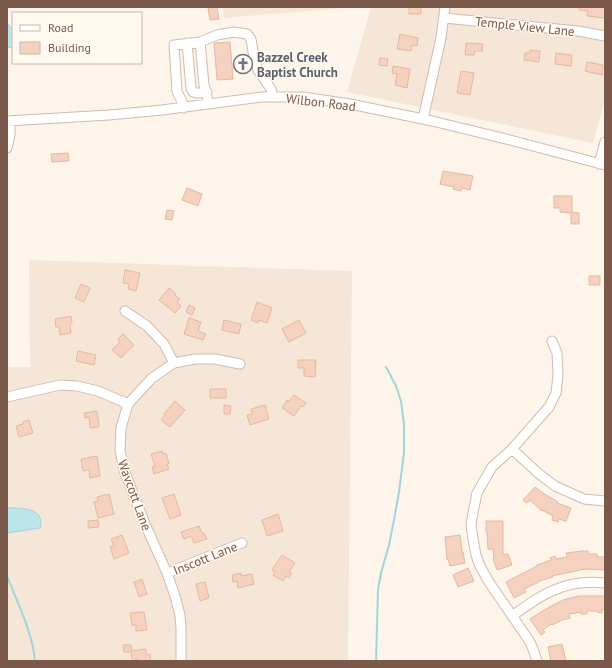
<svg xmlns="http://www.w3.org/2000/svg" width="612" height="668" viewBox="0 0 612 668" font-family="'PT Sans',sans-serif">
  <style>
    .residential { fill: #f6e6d7 }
    .water { fill: #bce4e9; stroke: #a1d5db }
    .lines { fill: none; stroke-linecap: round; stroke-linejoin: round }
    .stream { stroke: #a1d5db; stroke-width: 2 }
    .building { fill: #f4d2bf; stroke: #e8b79f }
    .minor-casing { stroke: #d1bbad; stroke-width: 11 }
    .minor { stroke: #fff; stroke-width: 9 }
    .labels { text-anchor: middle; stroke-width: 3; stroke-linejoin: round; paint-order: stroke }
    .street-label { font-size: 13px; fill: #7a594a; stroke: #fff9f0 }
    .worship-label { font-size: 13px; font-weight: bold; fill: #5b616d; stroke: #fff9f0; text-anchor: start }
  </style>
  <rect width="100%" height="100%" fill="#fdf5e9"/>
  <path class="residential" d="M223 7H356L224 18Z
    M371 7H605V99L593 143 347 92Z
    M29 260 352 271 348 661H7V367H30Z"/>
  <path class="water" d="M7 23 13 30V48L7 47Z
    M7 508C20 508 46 507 40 528L7 533Z"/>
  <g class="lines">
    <path class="stream" d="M7 576C17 601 33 634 35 661
      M376 661 378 590 381 573 389 545 394 520 399 492 404 453V424L401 401 396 386 386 367"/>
  </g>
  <path class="building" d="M217 7 219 19 210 20 208 8Z
    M409 7H421V14H409Z
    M579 7H605V18L587 16 588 11 579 10Z
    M400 34 418 38 417 46 412 45 411 51 397 49Z
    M230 42 233 79 217 80 214 43Z
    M466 43 483 44 482 51H475L474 55H465Z
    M530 50 540 51 539 62 524 60 525 53H530Z
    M556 53 572 55 571 66 555 64Z
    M380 58 388 59 387 66 379 65Z
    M587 62 603 65 602 75 585 71Z
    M393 66 410 69 407 88 395 85 397 74 392 73Z
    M461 71 474 73 470 95 457 93Z
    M68 153 69 161 52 162 51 154Z
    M443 171 473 176 470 190 462 188 461 191 453 189 454 187 440 184Z
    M187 188 202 194 198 206 182 200Z
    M554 196H572V212L579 213V224H571V213L560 212V208H554Z
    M167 210 174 211 172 220 165 219Z
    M125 270 140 273 136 291 128 289 129 284 123 283Z
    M589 276H600V285H589Z
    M81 284 90 288 84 302 75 298Z
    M169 288 176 294 175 295 180 299 177 302 181 306 175 313 159 300Z
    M257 302 272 308 267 323 259 320 258 323 251 320Z
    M189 305 195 308 192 315 186 312Z
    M71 316 72 323 70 324 71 333 60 335 59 327H56L55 319Z
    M189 318 201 322 198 331 206 334 203 340 184 334Z
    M224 320 241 324 239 334 222 330Z
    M299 320 306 333 289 342 282 329Z
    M123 334 134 345 121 358 112 350 120 342 118 339Z
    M78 351 96 355 94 365 76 361Z
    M298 360H316L315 377 304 376V368H298Z
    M210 389H226V398H210Z
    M294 395 306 403 303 407 301 406 294 416 282 408 287 400 289 401Z
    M175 401 185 410 170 427 161 420 165 415 164 414Z
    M224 405 231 406 230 414H224Z
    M265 405 269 419 250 425 247 415 252 414 251 409Z
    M97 411 99 427 90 428 89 417 85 418 84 413Z
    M29 420 33 433 19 437 16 426 23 424V422Z
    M162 451 163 454 166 453 169 464H167L169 469 154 474 152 467 155 466 151 454Z
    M97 456 100 476 90 478 89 470 83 471 81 459Z
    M535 487 543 493 558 502 557 503 571 508 566 521 559 519 558 522 552 520 553 516 542 510V511L530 500 527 503 523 500Z
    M109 494 114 514 98 518 94 502 98 501 97 497Z
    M174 494 181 515 170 519 162 498Z
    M278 514 283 531 267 536 262 520Z
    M98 520 99 527 88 528V521Z
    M486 521H503V555L508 554 512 565 497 570 493 559 494 558 493 549H488L487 532H486Z
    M199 526 202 533H204L207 539 194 543 191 536 184 539 181 532Z
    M122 535 129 553 114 559 110 547 114 546 111 539Z
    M460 535 462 552H463L465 563 450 566 448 559 447 560 445 537Z
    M582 551H588V554H597V557H605V570L585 569 552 576 553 577 539 581V582L524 589 526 592 514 598 506 582 537 566V565L551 560 550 558 555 556 556 559 567 557 566 553Z
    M282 555 295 563 289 572 292 573 289 578 286 576 283 581 273 575 275 572 272 570Z
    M468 568 474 581 458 587 453 575Z
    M241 573V576L252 574 254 584 238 588 237 581 233 582 232 575Z
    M142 579 147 594 139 597 134 582Z
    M205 582 209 598 200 601 196 584Z
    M579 596H605V610H602V613L597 612V611H587V614H581V612L569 614 570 618 559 621H560L552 625 551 624 543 630 545 632 541 635 530 619 544 610 563 600Z
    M144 612 147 630 136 631V625H132L130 613Z
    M562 644 566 661H551L548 647Z
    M123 645H131L132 651 146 649V655L150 654 151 661H137V659H132L131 652H124Z"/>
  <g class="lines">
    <defs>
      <path id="minor" d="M444 18 578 31 605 36
        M200 42 204 85 209 104
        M187 43 191 88 193 92 197 93 207 92
        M184 108C183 102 179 97 177 91L174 45 200 42 217 35 234 32 247 34 251 39 254 58 258 70 271 89 273 97
        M423 119 441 38 445 7
        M7 121 109 115 162 110 262 97H303L350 104 428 120 510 140 605 165
        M7 148 10 135V121
        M599 164 605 142
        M125 311 147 326 164 344 174 363
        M7 397 60 385 77 386 98 391 128 404
        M512 449 538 473 555 486 584 499 605 501
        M167 573 242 543
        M512 616C533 601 553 586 580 583 588 582 597 582 605 583
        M181 661V628L180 615 175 596 167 573 145 524 124 470 120 450 121 428 128 404 152 378 174 363 195 359H215L240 364
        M537 661 533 649 530 642 489 582 480 566 476 555 474 545 471 525 473 513 477 493 492 467 512 449 549 407 556 393 558 376 557 353 552 341"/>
    </defs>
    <use href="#minor" class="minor-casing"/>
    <use href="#minor" class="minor"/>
  </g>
  <defs>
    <symbol id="church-ring" viewBox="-11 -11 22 22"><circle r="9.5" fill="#fff9f0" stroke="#6b7280" stroke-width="1.5"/><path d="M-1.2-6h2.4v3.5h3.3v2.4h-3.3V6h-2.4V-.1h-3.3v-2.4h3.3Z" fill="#6b7280"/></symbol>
  </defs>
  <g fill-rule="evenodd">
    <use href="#church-ring" x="232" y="53" width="22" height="22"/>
  </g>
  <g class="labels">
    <g class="street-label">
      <text transform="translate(525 26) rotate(6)" y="5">Temple View Lane</text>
      <text transform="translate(321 102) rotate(7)" y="5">Wilbon Road</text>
      <text transform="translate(135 495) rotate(70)" y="5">Wavcott Lane</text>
      <text transform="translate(205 558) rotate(-22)" y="5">Inscott Lane</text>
    </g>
    <g class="worship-label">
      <text x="257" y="62">Bazzel Creek<tspan x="257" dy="15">Baptist Church</tspan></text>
    </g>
  </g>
  <rect width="612" height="668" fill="none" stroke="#7a594a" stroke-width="16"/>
  <rect x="12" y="12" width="130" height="52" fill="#fff9f0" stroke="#cab9ae"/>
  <rect x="20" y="25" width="20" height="6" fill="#ffffff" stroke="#cab9ae"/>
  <text x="48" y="32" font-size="12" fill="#7a594a">Road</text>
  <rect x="20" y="42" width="20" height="12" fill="#f4d2bf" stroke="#cab9ae"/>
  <text x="48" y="52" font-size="12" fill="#7a594a">Building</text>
</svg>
